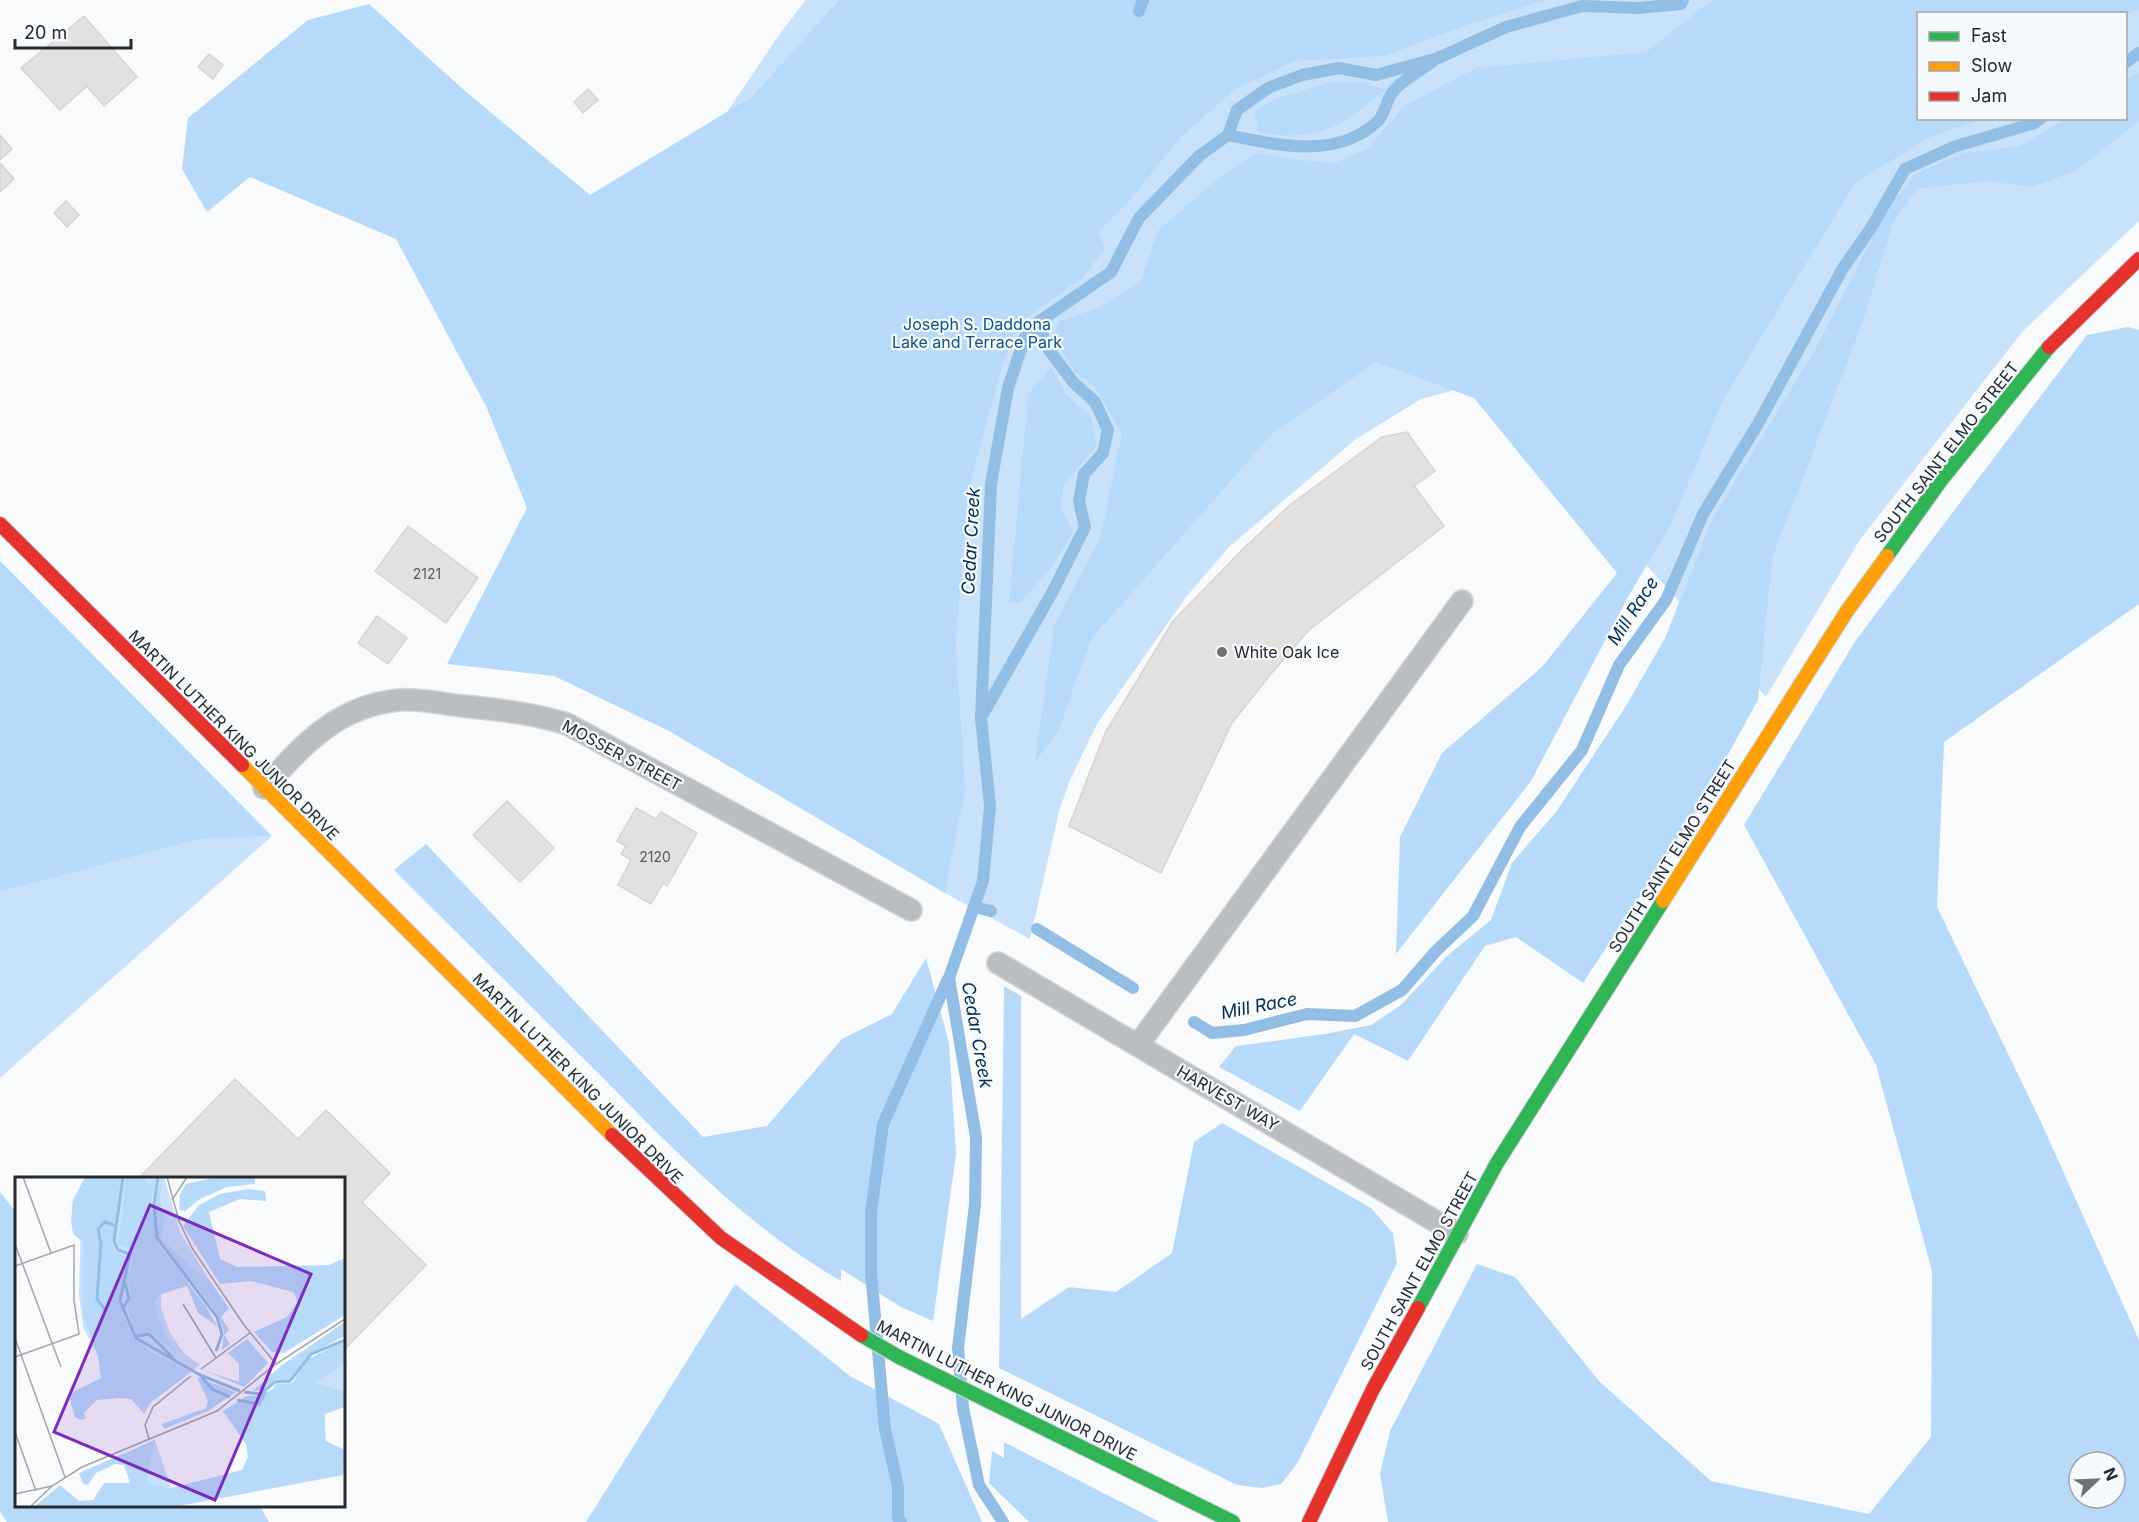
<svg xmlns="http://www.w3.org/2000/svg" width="2139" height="1522" viewBox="0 0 2139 1522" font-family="Inter,sans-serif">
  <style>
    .green { fill: #c8e2fb; fill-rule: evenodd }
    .forest { fill: #b7dafa; fill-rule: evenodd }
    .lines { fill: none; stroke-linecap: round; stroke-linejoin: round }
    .stream { stroke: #92bee5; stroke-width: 12 }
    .building { fill: #e3e0e0; stroke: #d6d4d2; stroke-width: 1.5 }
    .lane-casing { stroke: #d2d4d6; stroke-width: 24 }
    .fast-casing { stroke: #d2d4d6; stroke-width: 16 }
    .slow-casing { stroke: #d2d4d6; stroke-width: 16 }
    .jam-casing { stroke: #d2d4d6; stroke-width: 16 }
    .lane { stroke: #bbbec0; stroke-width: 21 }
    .fast { stroke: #30b455; stroke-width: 14 }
    .slow { stroke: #ff9f0a; stroke-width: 14 }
    .jam { stroke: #e5322d; stroke-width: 14 }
    .poi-dot { fill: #6e7276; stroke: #f7fafd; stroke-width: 2 }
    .labels { text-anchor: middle; stroke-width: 4.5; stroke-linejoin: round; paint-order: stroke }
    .number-label { font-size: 14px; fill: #565a5d }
    .park-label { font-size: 16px; fill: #0b5386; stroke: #f7fafd }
    .street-label { font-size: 16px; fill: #23292e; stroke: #f7fafd }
    .poi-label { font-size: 16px; fill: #23292e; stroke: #f7fafd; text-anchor: start }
    .water-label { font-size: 18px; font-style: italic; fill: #002e51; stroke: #f7fafd }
    .inset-river { fill: none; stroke: #92bee5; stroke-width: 3 }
    .inset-road { fill: none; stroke: #a3a6aa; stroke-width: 1.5 }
    .view { fill: #7b2cbf; fill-opacity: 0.15; stroke: #7b2cbf; stroke-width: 3 }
    .inset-edge { fill: none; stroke: #23292e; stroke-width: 3 }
  </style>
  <rect width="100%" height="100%" fill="#f8fafc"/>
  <path class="green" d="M806 0H2139V221L2022 332 1859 541 1766 697 1481 383 1421 399 1356 439 1229 547 1186 597 1097 724 1070 780 1059 811 1030 939 945 893 671 732 723 118 779 35ZM1918 14H2126V118H1918Z
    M272 836 0 1078V892L201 839Z"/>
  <path class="forest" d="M839 0H1546L1467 25 1384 56 1294 61 1234 90 1181 137 1130 200 1099 231 1105 249 1082 278 1017 324 1001 370 968 491 956 643 965 790 945 893 671 732 554 676 447 664 527 508 486 406 396 239 250 177 207 212 182 169 188 118 308 20 369 4 465 91 590 195 753 96Z
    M1712 0H2139V10L2124 14H1918V118L1981 119 1928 138 1855 183 1724 398 1672 522 1628 597 1531 781 1396 954 1400 837 1442 753 1542 667 1617 573 1474 398 1376 362 1273 433 1091 639 1059 730 1035 762 1054 626 1100 538 1122 434 1095 387 1075 372 1052 335 1060 321 1098 308 1141 282 1158 231 1217 179 1257 153 1290 159 1334 163 1367 149 1404 106 1476 68 1646 52Z
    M2139 72V121L2076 171 2031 187 1987 181 1917 189 1893 222 1863 321 1772 559 1758 700 1703 800 1583 983 1516 937 1485 946 1408 1061 1354 1034 1300 1111 1219 1067 1236 1046 1325 1034 1371 1025 1401 1005 1447 956 1491 920 1512 863 1556 812 1626 706 1665 638 1712 520 1816 348 1873 237 1895 199 1917 173 1961 154 2020 146 2066 119 2126 118V80Z
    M1330 82H1365L1385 90C1340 127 1320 142 1259 133L1254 112 1275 99Z
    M2128 327 2139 330V604L1944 742 1937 907 2040 1120 2139 1340V1522H1388L1380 1474 1390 1431 1477 1264 1515 1277 1599 1381 1711 1481 1869 1514 1931 1437 1932 1271 1876 1065 1744 825 1856 640 2087 335ZM2079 1462H2115V1498H2079Z
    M1051 367 1066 394 1091 417 1097 445 1064 484 1061 508 1073 531 1051 568 1020 603H1009L1028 395Z
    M0 561 272 836 201 839 0 892Z
    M426 844 703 1137 767 1126 842 1039 892 1014 926 958 949 1043 956 1154 933 1321 901 1307 841 1269V1281C750 1229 676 1152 603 1078 533 1009 464 939 394 870Z
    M1004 986 1021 996V1319L1069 1287 1116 1292 1172 1253 1194 1142 1222 1123 1371 1208 1393 1233 1397 1263 1297 1464 1281 1484 1262 1488 1237 1485 999 1368Z
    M0 1192 16 1212V1506H260L269 1522H7L0 1512Z
    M735 1284 850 1376 939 1424 982 1522H586Z
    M1004 1442 1160 1522H1029L989 1483 992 1451 1004 1458Z"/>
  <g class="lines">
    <path class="stream" d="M1139 11 1143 0
      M2126 62 2139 53
      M1228 135C1277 145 1337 160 1378 121 1385 114 1386 101 1392 93 1400 81 1420 71 1432 62
      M983 714 1053 591 1085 527 1079 501 1084 474 1103 453 1108 430 1095 402 1073 382 1049 350 1037 323
      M974 907 991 911
      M1037 929 1133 988
      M1194 1022 1212 1033 1244 1030 1307 1014 1355 1016 1402 990 1436 951 1473 916 1520 827 1582 750 1619 665 1666 600 1703 514 1759 422 1843 268 1871 228 1905 169 1956 146 2035 123 2041 118
      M901 1522 898 1518V1487L885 1429 871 1272V1213L883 1124 948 979
      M1003 1522 979 1485 963 1408 958 1348 975 1205 976 1137 949 978 983 881 990 806 981 718 991 484 1008 388 1025 337 1037 323 1111 272 1139 218 1199 156 1228 135 1237 110 1268 88 1302 75 1339 68 1376 75 1438 58 1506 27 1582 6 1638 8 1681 4 1683 0"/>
  </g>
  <path class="building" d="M84 16 137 77 104 106 87 86 60 110 21 68Z
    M209 54 223 65 213 79 198 67Z
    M588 89 598 100 583 113 574 102Z
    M0 135 12 149 0 160Z
    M0 163 14 179 0 192Z
    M66 201 79 215 67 227 54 213Z
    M1407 432 1435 471 1414 486 1444 526 1309 630 1270 675 1232 723 1161 873 1069 826 1105 733 1173 621 1243 549 1290 505 1382 437Z
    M408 526 478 578 446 623 375 571Z
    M377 616 407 638 388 664 358 643Z
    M507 801 554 848 520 882 473 835Z
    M636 808 656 819 661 812 697 833 667 886 663 883 651 904 618 885 631 860 621 854 626 846 617 841Z
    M235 1079 298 1139 326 1110 390 1173 362 1202 426 1265 344 1350V1178H139Z"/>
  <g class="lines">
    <defs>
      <path id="lane" d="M264 788C304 744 337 706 399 700 419 698 443 704 463 706 500 710 531 713 567 724L911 910
        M998 963 1457 1234
        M1138 1045 1462 601"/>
      <path id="fast" d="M1887 556 1942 479 2049 347
        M1418 1308 1497 1163 1663 901
        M861 1335 899 1357 1233 1522"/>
      <path id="slow" d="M242 765 612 1135
        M1663 901 1847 611 1887 556"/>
      <path id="jam" d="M2049 347 2139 259
        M0 524 242 765
        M612 1135 721 1238 861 1335
        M1309 1522 1373 1389 1418 1308"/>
    </defs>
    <use href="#lane" class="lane-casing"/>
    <use href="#fast" class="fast-casing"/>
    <use href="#slow" class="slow-casing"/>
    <use href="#jam" class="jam-casing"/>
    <use href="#lane" class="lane"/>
    <use href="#fast" class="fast"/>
    <use href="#slow" class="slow"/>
    <use href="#jam" class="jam"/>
  </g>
  <circle class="poi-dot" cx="1222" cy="652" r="6"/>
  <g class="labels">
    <g class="number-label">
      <text x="427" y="579">2121</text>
      <text x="655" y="862">2120</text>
    </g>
    <g class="park-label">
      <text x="977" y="330">Joseph S. Daddona<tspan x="977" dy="18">Lake and Terrace Park</tspan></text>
    </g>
    <g class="street-label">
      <text transform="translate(1946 452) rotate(-52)" y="6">SOUTH SAINT ELMO STREET</text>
      <text transform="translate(234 735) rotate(45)" y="6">MARTIN LUTHER KING JUNIOR DRIVE</text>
      <text transform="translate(622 755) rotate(28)" y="6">MOSSER STREET</text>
      <text transform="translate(1672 856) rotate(-58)" y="6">SOUTH SAINT ELMO STREET</text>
      <text transform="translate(578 1078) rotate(45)" y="6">MARTIN LUTHER KING JUNIOR DRIVE</text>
      <text transform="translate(1228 1098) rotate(30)" y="6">HARVEST WAY</text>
      <text transform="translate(1419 1271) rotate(-61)" y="6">SOUTH SAINT ELMO STREET</text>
      <text transform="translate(1007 1390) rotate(27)" y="6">MARTIN LUTHER KING JUNIOR DRIVE</text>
    </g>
    <g class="poi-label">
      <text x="1234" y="658">White Oak Ice</text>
    </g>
    <g class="water-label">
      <text transform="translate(971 541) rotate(-87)" y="6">Cedar Creek</text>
      <text transform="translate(1633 611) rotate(-57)" y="6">Mill Race</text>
      <text transform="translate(1259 1006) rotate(-11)" y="6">Mill Race</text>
      <text transform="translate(977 1035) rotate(80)" y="6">Cedar Creek</text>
    </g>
  </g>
  <g transform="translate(15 1177)">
    <rect width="330" height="330" fill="#f8fafc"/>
    <path d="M74 0H149L165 55 192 99 146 115V131L155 156 169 176 185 188 132 228 91 194 68 150 64 118 66 39ZM330 186V214L302 206 311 195ZM140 263 156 311 136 307 132 302Z" fill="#c8e2fb"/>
    <path d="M70 0H105L97 67 100 75 112 79 104 128 119 161 134 174 176 195 135 226 129 237 116 222 104 221 82 223 69 236 71 242 65 243 60 240 55 223 56 216 86 201 83 179 68 139V65L58 57 56 44 58 23ZM111 0H130L134 10 140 0 135 33 141 45 142 66 190 128 203 150 183 136 172 109 147 117 139 125 142 139 156 168 166 179 135 155 122 158 113 134 116 117 112 101 118 83 115 72 103 68ZM147 0 145 23 150 43 145 60 178 92 192 100 214 131 206 140 214 153 209 158 215 167 207 173 209 155 203 138 143 60 141 24ZM202 0H240V7L212 10 185 22 170 34 164 33 165 17 171 7ZM233 12 250 14 251 24 225 22 194 35 205 82 222 90 314 88 330 81V138L269 176 257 175 239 155 272 140 283 125 278 115 236 104 205 107 168 49 184 28 205 17ZM330 145V159L294 177 274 203 259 204 256 210 237 215 267 188ZM232 162 253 186 229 210 188 193 224 205V187L213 176ZM330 164V186L302 206 330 214V230L310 237V252L311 264 330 273 328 298 158 330H19L45 308 64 324 78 323 89 306H115L109 288 100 287 81 296 73 308 68 307 64 296 140 263 132 302 136 307 156 311 227 293 233 280 231 267 208 234 232 219H244L258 212 261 207 277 206 293 182ZM182 200 221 215 193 234 149 252 147 247 191 231 193 224Z" fill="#b7dafa"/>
    <path class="inset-river" d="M108 0 99 64 103 73 115 77 105 124 121 161 185 198 225 214M143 0 139 28 142 61 202 140 207 157 201 174M108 131 114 121 110 106M91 134 82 122 86 66 83 52 90 45 101 49M121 159 134 157 158 181M186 199 197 212 215 220M229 215 246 217 260 205 275 204 296 177 330 163M222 223 244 227 251 214"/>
    <path class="inset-road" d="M8 0 36 76M152 0 164 44 177 71 229 148 261 187M157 23 172 0M0 67 46 190M0 89 59 68V123L64 157 0 180M168 127 201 181M0 161 50 300M186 192 235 156M0 255 21 314M134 262 130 248 138 230 176 199M0 317 37 309M15 330 37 309 67 290 202 234 261 187 330 142"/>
    <path class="view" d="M135 28 296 97 200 323 39 255Z"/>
    <rect width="330" height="330" class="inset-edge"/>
  </g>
  <rect x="1917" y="12" width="210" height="108" fill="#f7fafd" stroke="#a2a6aa" stroke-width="1.5"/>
  <rect x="1929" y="32" width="30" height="9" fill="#30b455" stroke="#a2a6aa" stroke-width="1.5"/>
  <text x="1971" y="42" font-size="18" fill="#23292e">Fast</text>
  <rect x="1929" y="62" width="30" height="9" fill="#ff9f0a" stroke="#a2a6aa" stroke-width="1.5"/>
  <text x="1971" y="72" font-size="18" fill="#23292e">Slow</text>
  <rect x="1929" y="92" width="30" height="9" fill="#e5322d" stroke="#a2a6aa" stroke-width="1.5"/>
  <text x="1971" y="102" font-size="18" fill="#23292e">Jam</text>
  <g transform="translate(2097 1480) rotate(67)"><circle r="28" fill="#f7fafd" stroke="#a2a6aa" stroke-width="1.5"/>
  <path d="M0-4.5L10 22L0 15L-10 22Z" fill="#6e7276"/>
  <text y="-9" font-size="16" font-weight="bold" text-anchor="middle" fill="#23292e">N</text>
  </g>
  <path d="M15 39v9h116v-9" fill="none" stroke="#23292e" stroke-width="3"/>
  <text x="24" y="39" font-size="18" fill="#23292e" stroke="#f7fafd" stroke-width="4.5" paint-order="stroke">20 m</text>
</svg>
